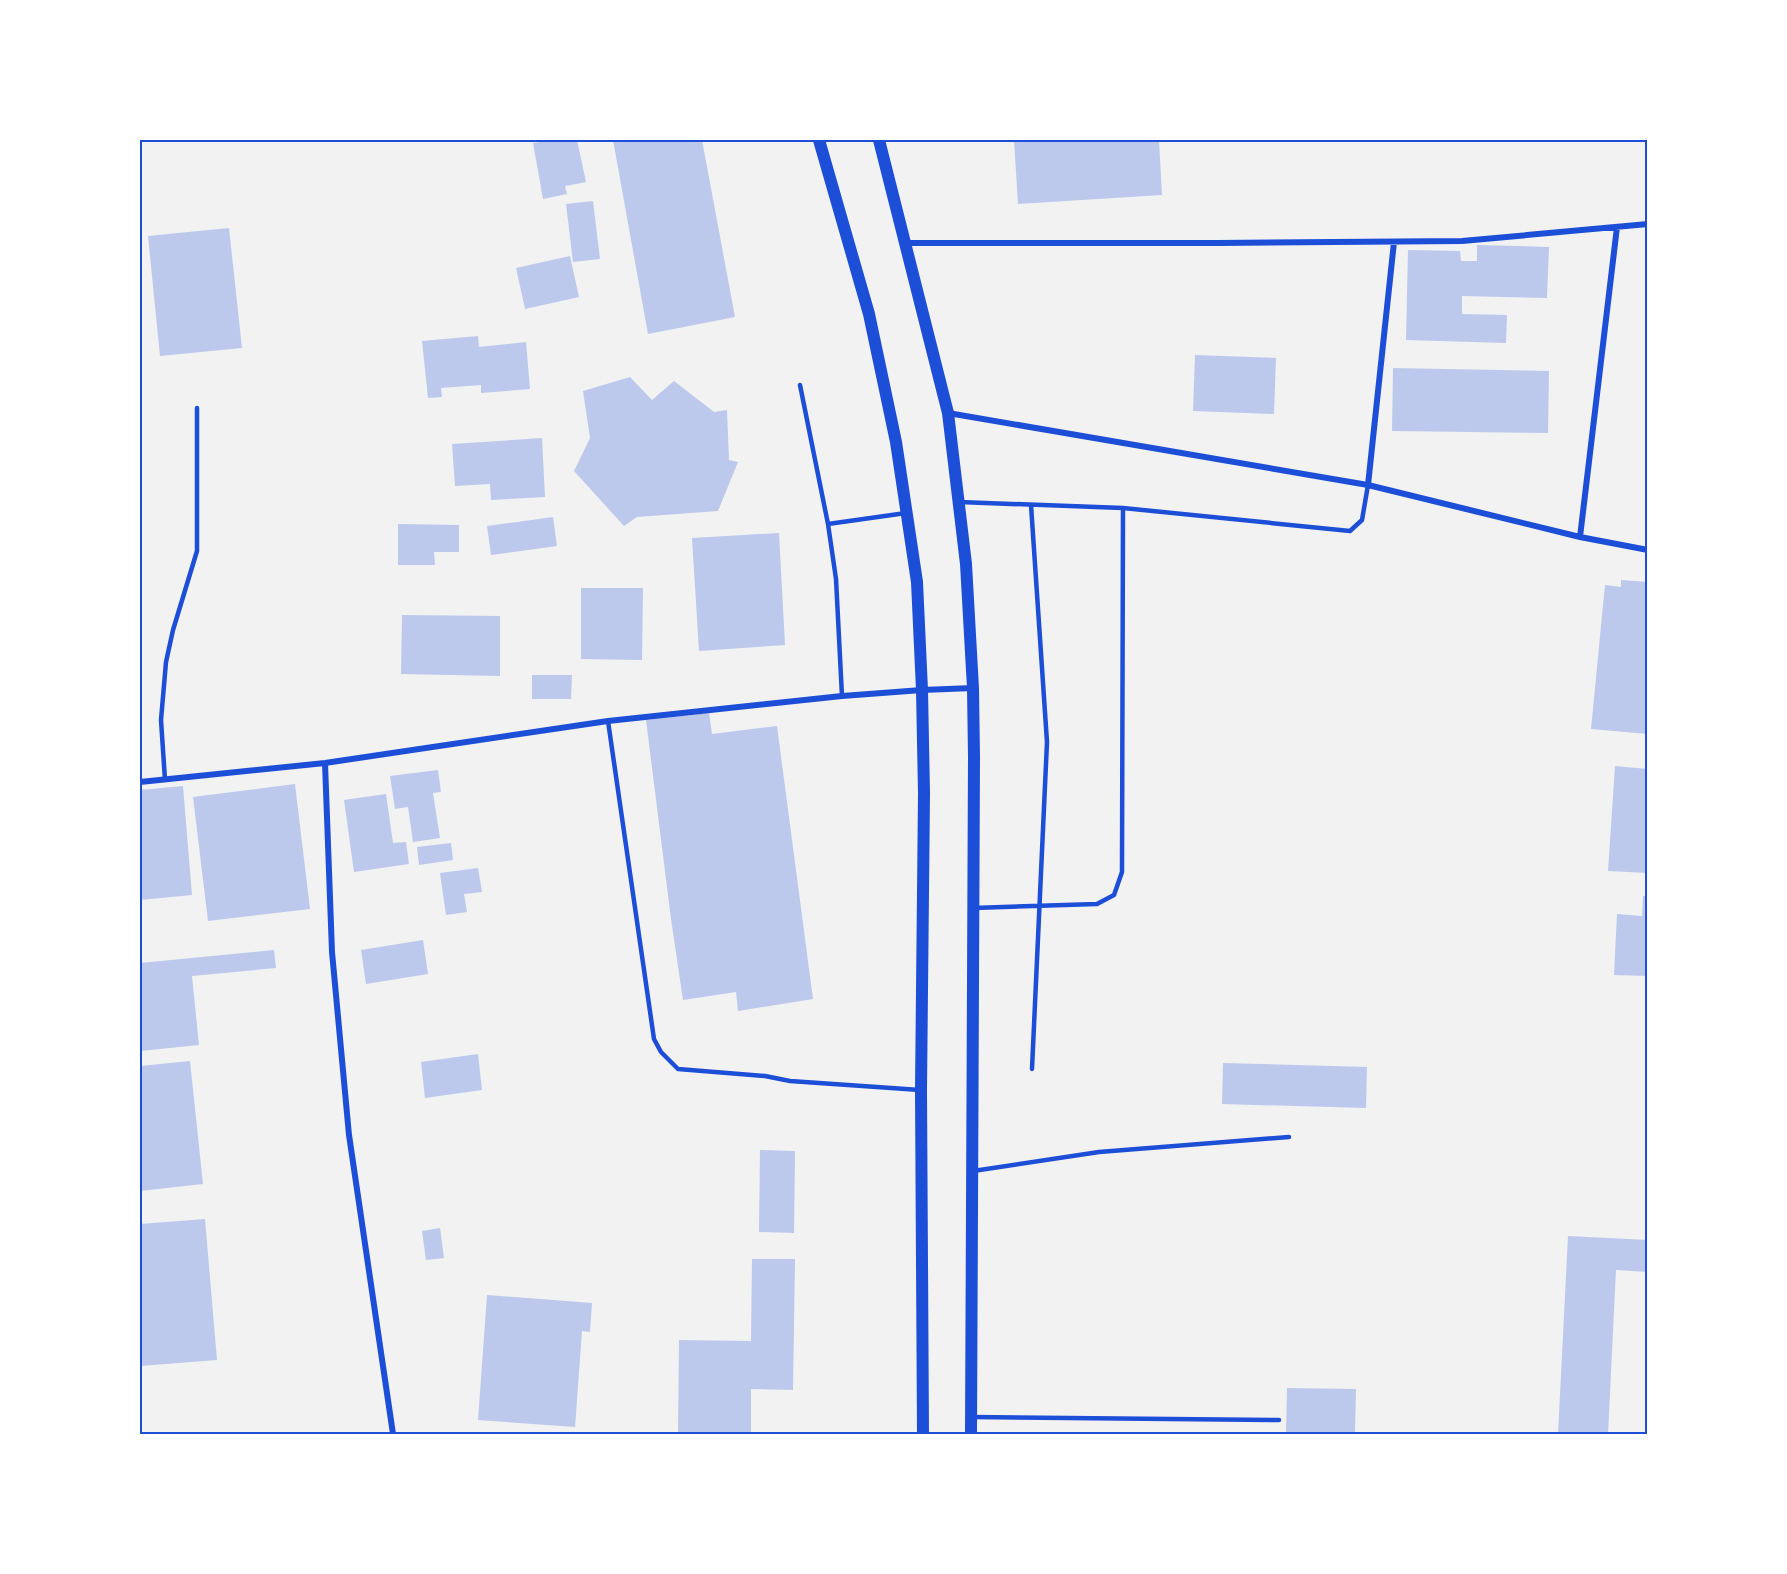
<svg xmlns="http://www.w3.org/2000/svg" width="1787" height="1574" viewBox="0 0 1787 1574" font-family="'PT Sans Narrow',sans-serif">
  <style>
    .building { fill: #bdc9ec }
    .lines { fill: none; stroke-linecap: round; stroke-linejoin: round }
    .service { stroke: #1d4ed8; stroke-width: 4.5 }
    .minor { stroke: #1d4ed8; stroke-width: 6 }
    .secondary { stroke: #1d4ed8; stroke-width: 12 }
    .neatline { fill: none; stroke: #1d4ed8; stroke-width: 2 }
  </style>
  <rect width="100%" height="100%" fill="#f2f2f2"/>
  <path class="building" d="M554 140H577L586 182 565 186 567 194 543 199 533 143Z
    M613 140H702L735 317 648 334Z
    M1014 140H1159L1162 195 1018 204Z
    M593 201 600 259 573 262 566 204Z
    M229 228 242 348 160 356 148 236Z
    M1477 245 1549 247 1547 298 1462 296V314L1507 315 1506 343 1406 340 1408 250 1460 251 1461 261H1477Z
    M570 256 579 297 525 309 516 268Z
    M478 336 479 347 526 342 530 389 481 393V385L441 388 442 397 428 398 422 341Z
    M1195 355 1276 358 1274 414 1193 411Z
    M1393 368 1549 371 1548 433 1392 431Z
    M630 377 652 400 674 381 714 412 727 410 729 460 738 462 718 511 637 517 624 526 574 471 590 438 583 391Z
    M542 438 545 497 491 500 490 484 455 486 452 444Z
    M553 517 557 546 491 555 487 526Z
    M398 524 459 525V552H434L435 565H398Z
    M779 533 785 645 699 651 692 538Z
    M1621 580 1648 582V734L1591 729 1605 585 1621 587Z
    M581 588H643L642 660 581 659Z
    M402 615 500 616V676L401 674Z
    M532 675H572L571 699H532Z
    M709 713 712 734 777 726 813 999 738 1011 736 992 683 1000 671 919 646 720Z
    M1615 766 1648 769V873L1608 871Z
    M438 770 441 792 433 793 440 838 413 842 408 807 395 809 390 776Z
    M295 784 310 909 208 921 193 797Z
    M183 786 192 895 140 900V790Z
    M386 794 393 843 406 842 409 864 354 872 344 800Z
    M451 843 453 860 419 865 417 847Z
    M478 868 482 892 464 894 467 912 446 915 440 873Z
    M1643 896H1648V976L1614 975 1617 914 1642 916Z
    M423 940 428 974 366 984 361 950Z
    M274 950 276 968 192 976 199 1045 140 1051V963Z
    M478 1054 482 1090 425 1098 421 1062Z
    M190 1061 203 1184 140 1191V1066Z
    M1223 1063 1367 1067 1366 1108 1222 1104Z
    M760 1150 795 1151 794 1233 759 1232Z
    M205 1219 217 1360 140 1366V1310H142L140 1280V1224Z
    M440 1228 444 1258 426 1260 422 1231Z
    M1568 1236 1648 1240V1272L1616 1270 1608 1434H1558Z
    M752 1259H795L793 1390 751 1389V1434H678L679 1340 751 1341Z
    M487 1295 592 1303 590 1332 582 1331 575 1427 478 1420Z
    M1287 1388 1356 1389 1355 1434H1286Z"/>
  <g class="lines">
    <path class="service" d="M800 385 828 524 836 579 842 696
      M959 502 1123 508 1350 531 1362 520 1368 485
      M1031 505 1047 742 1032 1069
      M828 524 906 513
      M608 721 654 1039 661 1052 678 1069 765 1076 790 1081 920 1090
      M165 780 161 720 166 662 173 630 197 551V408
      M973 908 1097 904 1114 895 1122 872 1123 508
      M973 1171 1099 1152 1289 1137
      M971 1417 1279 1420"/>
    <path class="minor" d="M905 243H1218L1462 241 1648 224
      M948 413 1368 485 1580 537 1648 550
      M1368 485 1394 242
      M1580 537 1617 227
      M325 763 332 952 349 1135 393 1434
      M140 782 325 763 608 721 842 696 922 690 973 688"/>
    <path class="secondary" d="M819 140 869 314 896 442 917 582 922 690 924 793 921 1090 923 1434
      M879 140 948 413 966 564 973 688 974 757 971 1434"/>
  </g>
  <rect width="1787" height="1574" fill="none" stroke="#ffffff" stroke-width="282"/>
  <rect x="141" y="141" width="1505" height="1292" class="neatline"/>
</svg>
